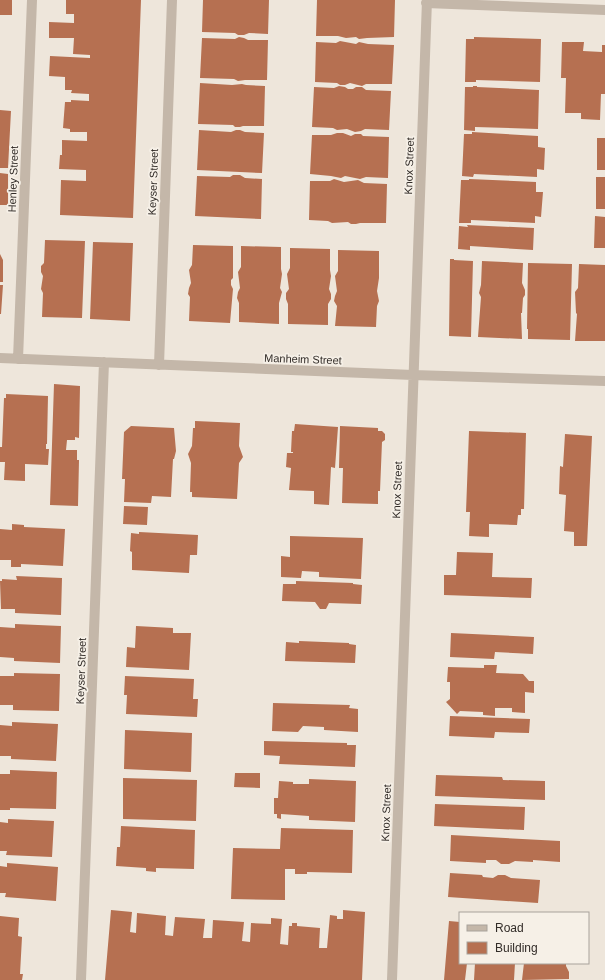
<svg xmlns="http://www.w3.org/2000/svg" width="605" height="980" viewBox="0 0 605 980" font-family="Helvetica,sans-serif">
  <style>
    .building { fill: #b67051 }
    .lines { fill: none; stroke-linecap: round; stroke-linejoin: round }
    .minor { stroke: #c4b7a9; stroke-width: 10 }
    .labels { text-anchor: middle; stroke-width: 3.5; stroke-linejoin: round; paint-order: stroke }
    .street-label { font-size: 11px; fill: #322c28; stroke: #f6f0e7 }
  </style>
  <rect width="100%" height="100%" fill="#eee6db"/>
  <path class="building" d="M0 0H12V15H0Z
    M66 0H141L133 218 60 215 61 180 86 181V170L59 169 60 155H62V140L87 141V132H70V129L63 128 65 102H71V100L89 101V94L71 93 72 90H65V77L49 76 50 56 90 58V55L73 54 74 38H49V22L74 23V14H66Z
    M203 0H269L268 34 249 33 244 35H238L235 33 202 32Z
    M317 0H395L394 37 367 38 359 39 356 37 346 38 338 36H316Z
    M239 37 244 38 248 40H268L267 80H245L238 81 234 79 200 78 202 38 235 39Z
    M474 37 541 39 540 82 476 80V82H465L466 39H474Z
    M340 41 356 44 359 42 368 44 394 45 392 84H366L362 86 350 83 345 85H340L337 83 315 82 316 42 336 43Z
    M562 42H584L583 51 602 52V45H605V94H601L600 120 581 119V113H565L566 78H561Z
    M200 83 232 85 242 84 246 85 265 86 264 126H243L240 127H235L233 125 198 124Z
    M339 86 345 87 348 89H353L356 87H362L366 90 391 91 389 130 365 129 361 131 355 132 347 129 337 130 333 128 312 127 314 87 334 88Z
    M473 86H477V87L539 90 538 129 475 127V131L464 130 465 87H473Z
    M0 110 11 111 8 168H0Z
    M199 130 231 132 236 130H240L245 132 264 133 262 173 197 170Z
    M472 132 538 136V147L545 148 544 170 537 169V177L474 174 473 177 462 176 464 134H472Z
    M337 133H343L351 136 355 134H361L363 136 389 137 388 178 366 177 360 179 345 176 341 178 331 176 310 174 312 135H331Z
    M597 138H605V170H597Z
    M0 173 8 174V205H0Z
    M233 175H240L245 178 262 179 261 219 195 216 197 176 230 177Z
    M596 177H605V209H596Z
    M334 179 344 182 358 180 364 183 387 184 386 223H360L356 224H351L348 222 332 223 328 221 309 220 310 181H330Z
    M469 179 536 182V192H543L541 217 535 216V223L471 220V223H459L461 180H469Z
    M595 216 605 217V248H594Z
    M467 225 534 228 533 250 470 246V250L458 249 459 226 468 227Z
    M45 240 85 241 82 318 42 317 43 293 41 289 43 276 41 272V266L44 263Z
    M93 242 133 243 130 321 90 319Z
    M193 245 233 246V278L231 280V285L233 289 230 323 189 321 190 297 188 294 189 288 191 283 189 270 192 265Z
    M241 246 281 247V269L282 274 280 288 282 292 279 303V324L239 322V303L237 298 238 292 240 288 238 272 241 267Z
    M290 248 330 249V270L331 276 329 289 331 294V299L328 304V325L288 324V304L286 299V293L289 289 287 274 290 268Z
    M338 250 379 251V278L377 291 379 301 377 306 376 327 335 326 337 306 334 301 335 296 337 291 335 276 338 271Z
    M0 254 3 260V282H0Z
    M450 259H454V260L473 261 471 337 449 336Z
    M482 261 523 263 522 283 525 290V295L523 298 522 313H521L522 339 478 337 481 297 479 293 481 285Z
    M528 263 572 264 570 340 528 339V329H527Z
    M579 264 605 265V341H575L577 314 576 313 575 292 578 288Z
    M0 285H3L1 314H0Z
    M54 384 80 386 79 438 75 437V440H67L66 450H77V460H79L78 506 50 505Z
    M6 394 48 396 47 444H46V449H49L48 465 25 464V481L4 480 5 462H0V447H2L4 398H6Z
    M195 421 240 423 239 446 243 457 239 463 237 499 192 497V492H190L191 463 188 454 192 446 193 428H195Z
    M295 424 338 427 335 468 331 467 329 505 314 504V491L289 490 291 468 286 467 287 453H293V452H291L292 431H294Z
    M131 426 174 428 176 451 174 459H173L171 497 152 496 151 503 124 502 125 479H122L124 432Z
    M340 426 378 428V431H382L385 434V440L382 442 380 491H378V504L342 503 343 468H339Z
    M469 431 526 433 524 509H521V515H518L517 525 489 524V537L469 536 470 512H466Z
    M565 434 592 436 587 546H574V532L564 531 566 495 559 494 560 466 563 467Z
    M124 506 148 507 147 525 123 524Z
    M12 524 24 525V527L65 529 63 566 21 564V567H11V560H0V529L12 530Z
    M139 532 198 535 197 555H190L189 573 132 570V552L130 551 131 533 139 534Z
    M290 536 363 538 361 579 319 577V572L302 571 301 578 281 577V556L290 557Z
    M457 552 493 553 492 577 532 578 531 598 444 595V575H456Z
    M16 576 62 578 61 615 15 613V609H1L0 581H2V579L17 580Z
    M296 581 353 583V584L362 585 361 604 329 603 326 609H320L315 602 282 601 283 584H296Z
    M15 624 61 626 60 663 14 661V658L0 657V627L15 628Z
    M136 626 173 628V633H191L189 670 126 667 127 647 135 648Z
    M451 633 534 637 533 654 495 652 494 659 450 657Z
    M299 641 349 643V644L356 645 355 663 285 661 286 642 299 643Z
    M484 665H497L496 673 523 674 529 681H534V693L525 692V713L512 712V708H495V716L483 715V712L460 711 457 714 446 702 450 699V682H447L448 667 484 668Z
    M14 673 60 674 59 711 13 710V705H0V676H14Z
    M125 676 194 679 193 699H198L197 717 126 714 127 695H124Z
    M273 703 350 705 349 708 358 709V732L324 730V727L303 726 298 732 272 731Z
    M450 716 530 719 529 733 495 732 494 738 449 736Z
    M12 722 58 724 56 761 11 759V756H0V725L12 726Z
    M125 730 192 733 191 772 124 769Z
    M264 741 347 743V745H356L355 767 279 764 280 756 264 755Z
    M10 770 57 772 56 809 10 808V810H0V774H10Z
    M235 773H260V788L234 787Z
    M436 775 502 777 503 780 545 781V800L435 796Z
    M123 778 197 780 196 821 123 819Z
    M309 779 356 781 355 822 309 820V816L281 814V819L277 818V814H274V798H278L279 781 293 782V784H309Z
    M435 804 525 807 524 830 434 826Z
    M8 819 54 821 52 857 6 855 7 851H0V822L8 823Z
    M121 826 195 830 194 869 156 868V872L146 871V868L116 866 117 847H120Z
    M281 828 353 830 352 873 307 872V874H295V869H285V900L231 899 233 848 280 849Z
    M451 835 560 841V862L533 860V862L515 861 509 864H501L496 860H486V863L450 861Z
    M7 863 58 867 56 901 5 897 6 893H0V866L7 867Z
    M450 873 482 875 483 877 493 878 498 875H505L511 878 540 880 538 903 448 897Z
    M111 910 132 912 130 932 136 933 137 913 166 916 165 935 173 936 175 917 205 919 203 938H212L213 920 244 922 242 941 250 942 251 923 271 924V918L282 919 280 944 288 945 289 926H292V923H297V926L320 928 319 948H327L330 915 337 916V919H343V910L365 912 362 980H105Z
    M0 916 19 918 18 936 22 937 20 974H23L22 980H0Z
    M449 921 460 922V963H467L465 980H444Z
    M475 963H515L514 980H474Z
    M524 963H566V966L569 972V979L522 980Z"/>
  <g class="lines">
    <path class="minor" d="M426 3 605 10
      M0 358 413 375 605 381
      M18 359 32 0
      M159 365 172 0
      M81 980 104 362
      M392 980 427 0"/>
  </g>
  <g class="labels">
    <g class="street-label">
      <text transform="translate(409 166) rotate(-88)" y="4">Knox Street</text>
      <text transform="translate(13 179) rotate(-88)" y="4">Henley Street</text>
      <text transform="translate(153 182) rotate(-88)" y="4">Keyser Street</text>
      <text transform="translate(303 359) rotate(2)" y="4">Manheim Street</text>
      <text transform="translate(397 490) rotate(-88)" y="4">Knox Street</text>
      <text transform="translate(81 671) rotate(-88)" y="4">Keyser Street</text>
      <text transform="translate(386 813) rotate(-88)" y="4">Knox Street</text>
    </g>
  </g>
  <rect x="459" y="912" width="130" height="52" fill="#f6f0e7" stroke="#a8a29b"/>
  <rect x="467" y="925" width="20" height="6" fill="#c4b7a9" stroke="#a8a29b"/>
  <text x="495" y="932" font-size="12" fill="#322c28">Road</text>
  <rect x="467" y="942" width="20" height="12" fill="#b67051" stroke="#a8a29b"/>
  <text x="495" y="952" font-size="12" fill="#322c28">Building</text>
</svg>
